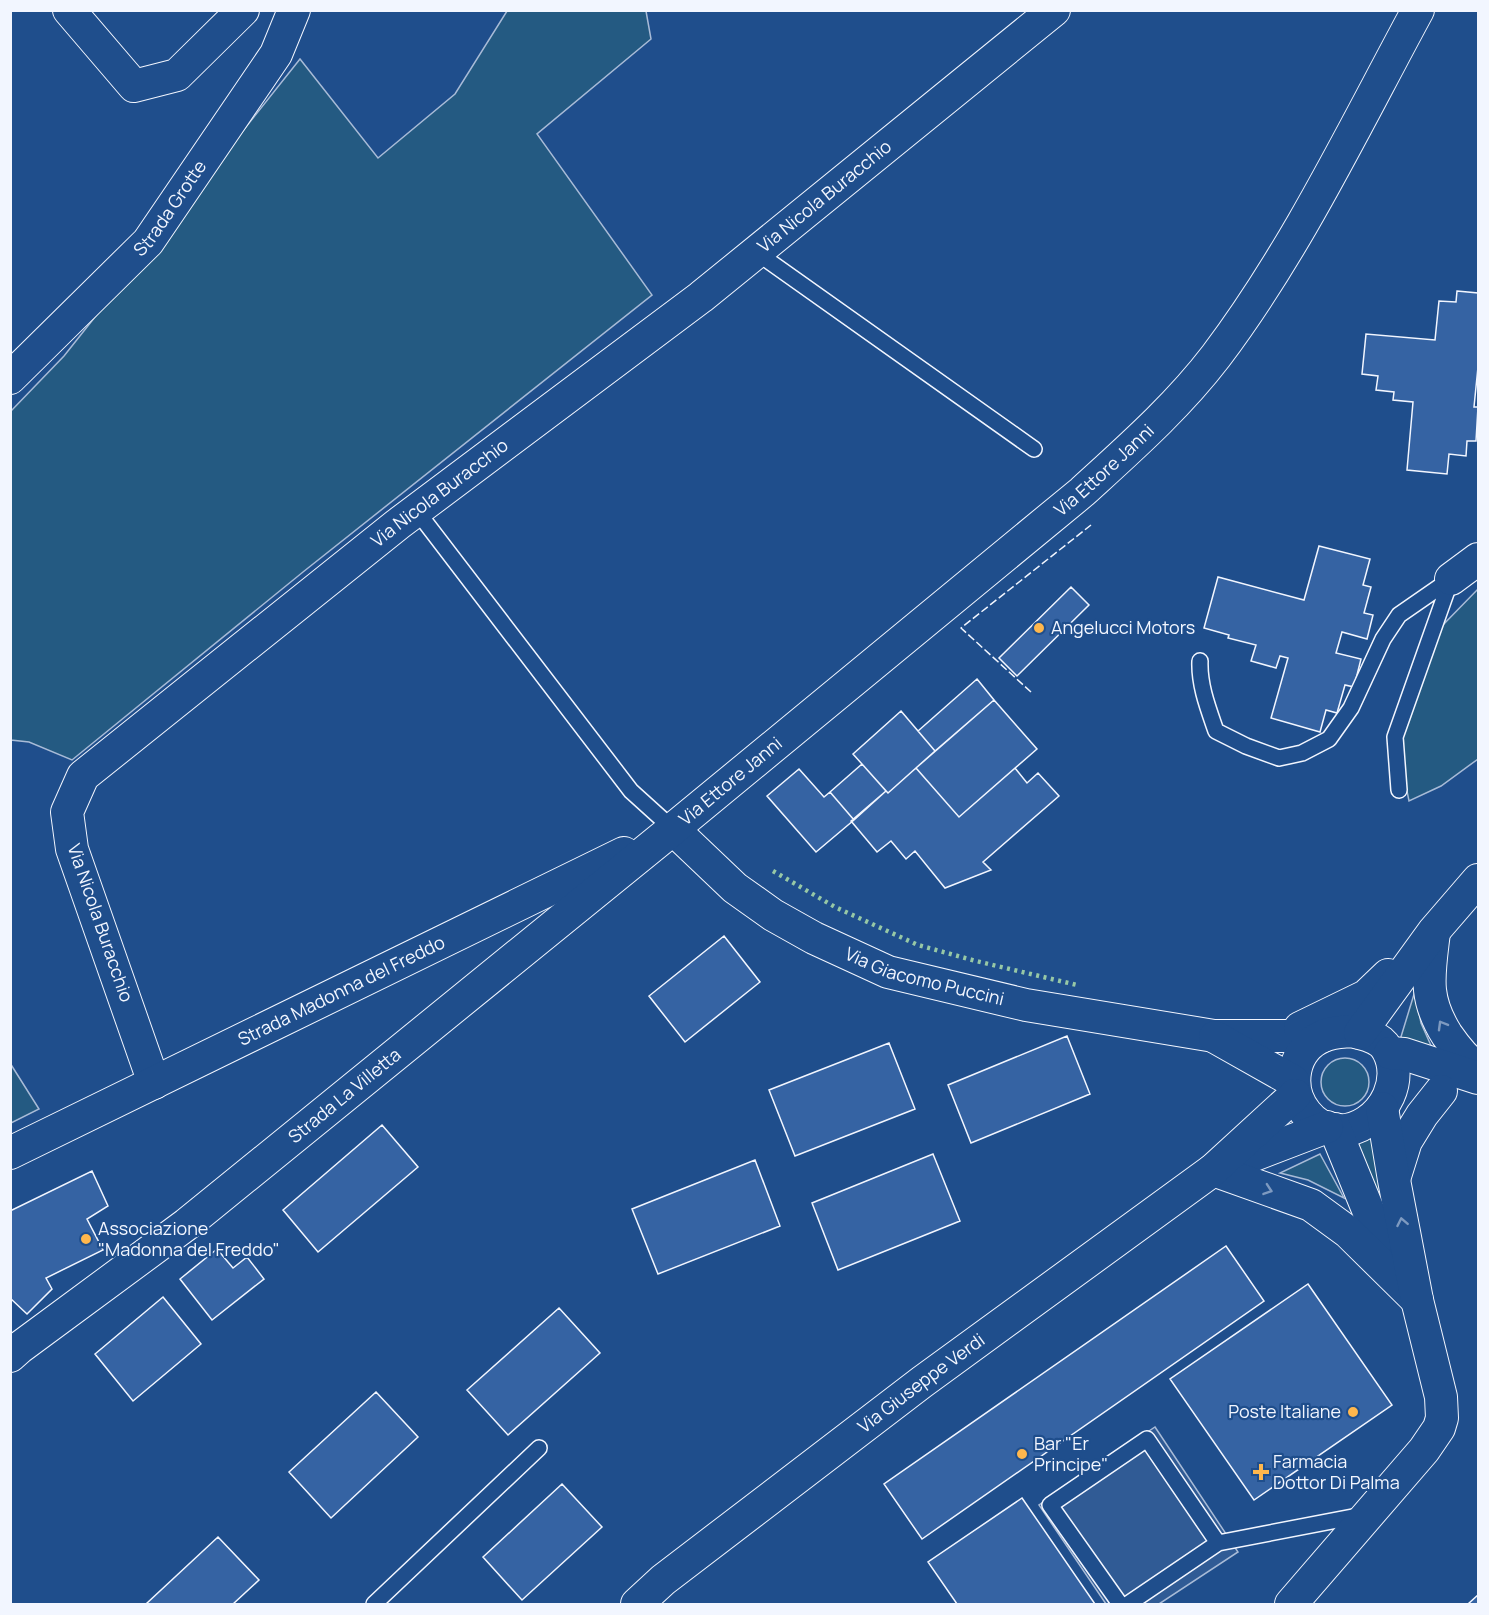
<svg xmlns="http://www.w3.org/2000/svg" width="1489" height="1615" viewBox="0 0 1489 1615" font-family="Manrope,sans-serif">
  <style>
    .green { fill: #245a82; stroke: #a8bbd7; stroke-width: 1.5 }
    .parking { fill: #305b95; stroke: #a8bbd7; stroke-width: 1.5 }
    .building { fill: #3563a3; stroke: #f2f6ff; stroke-width: 1.5 }
    .lines { fill: none; stroke-linecap: round; stroke-linejoin: round }
    .lane-casing { stroke: #f2f6ff; stroke-width: 18 }
    .street-casing { stroke: #f2f6ff; stroke-width: 34 }
    .lane { stroke: #1f4e8c; stroke-width: 15 }
    .street { stroke: #1f4e8c; stroke-width: 32 }
    .hedge { stroke: #97c8a6; stroke-width: 4.5; stroke-dasharray: 3 4.5; stroke-linecap: butt }
    .fence { stroke: #f2f6ff; stroke-width: 1.5; stroke-dasharray: 8 3; stroke-linecap: butt }
    .oneway { stroke: #7e9ac0 }
    .poi-dot { fill: #ffb74d; stroke: #1f4e8c; stroke-width: 2 }
    .labels { text-anchor: middle; stroke-width: 4.5; stroke-linejoin: round; paint-order: stroke }
    .street-label { font-size: 18px; fill: #f2f6ff; stroke: #1f4e8c }
    .poi-label { font-size: 18px; fill: #f2f6ff; stroke: #1f4e8c; text-anchor: start }
  </style>
  <rect width="100%" height="100%" fill="#1f4e8c"/>
  <path class="green" d="M507 11H646L651 39 537 134 652 295 303 572 72 760 29 742 11 740V411L64 356 300 59 378 158 455 94Z
    M1478 589V759L1441 786 1409 801 1402 767 1401 737 1441 627Z
    M1415 991 1421 1023 1433 1050 1400 1040Z
    M1321 1082a24 24 0 1 1 48 0a24 24 0 1 1-48 0Z
    M10 1063 39 1109 11 1123H10Z
    M1375 1128 1385 1200 1380 1202 1351 1141Z
    M1320 1154 1344 1198 1308 1180 1280 1173Z"/>
  <path class="parking" d="M1155 1427 1238 1552 1159 1604H1106L1039 1505Z"/>
  <path class="building" d="M1457 291 1478 293V367L1474 407H1478L1476 441H1467L1466 456 1449 454 1447 474 1407 470 1413 402 1393 400 1394 392 1376 390 1378 376 1362 374 1366 334 1435 340 1439 301 1456 302Z
    M1319 546 1370 559 1363 585 1371 587 1364 613 1373 615 1367 639 1342 632 1336 653 1361 659 1354 687 1345 685 1337 713 1326 710 1320 732 1271 718 1288 658 1280 656 1276 668 1251 661 1256 645 1228 638 1229 635 1204 628 1218 577 1304 600Z
    M1071 587 1089 605 1017 676 999 658Z
    M977 679 994 700 935 751 918 731Z
    M994 700 1037 749 959 817 916 768Z
    M901 711 935 751 888 793 853 754Z
    M862 764 886 791 854 820 830 792Z
    M916 768 959 817 1015 768 1027 783 1038 773 1059 796 983 862 991 870 945 888 915 851 906 859 891 841 877 852 851 821 886 791 888 793Z
    M799 769 824 797 830 792 854 820 816 852 767 796Z
    M724 936 760 982 685 1042 649 996Z
    M1067 1036 1090 1094 971 1143 948 1085Z
    M889 1043 915 1109 795 1156 769 1090Z
    M382 1125 418 1167 318 1252 283 1210Z
    M933 1154 960 1221 838 1270 812 1203Z
    M755 1160 780 1226 658 1274 632 1209Z
    M92 1171 108 1206 87 1219 103 1250 46 1278 52 1289 27 1314 10 1298V1211Z
    M1226 1246 1264 1301 922 1539 884 1484Z
    M217 1249 233 1268 247 1257 264 1279 212 1320 180 1279Z
    M1308 1284 1392 1405 1254 1500 1170 1379Z
    M163 1297 201 1344 133 1401 95 1354Z
    M559 1308 600 1353 508 1435 467 1390Z
    M376 1392 418 1437 331 1518 289 1472Z
    M562 1484 602 1527 522 1600 483 1557Z
    M1022 1498 1095 1604H957L928 1562Z
    M218 1537 259 1580 233 1604H146Z
    M1478 1595V1604H1468Z"/>
  <g class="lines">
    <defs>
      <path id="lane" d="M756 252 1034 449
        M416 510 631 791 673 829
        M1200 661C1199 685 1208 708 1216 731L1246 746 1279 758 1302 753 1329 739 1351 708 1383 639 1399 615 1451 579
        M1399 790 1395 737 1451 579
        M374 1604 539 1448
        M1120 1604 1050 1505 1147 1439 1218 1543
        M1128 1604 1218 1543 1363 1515"/>
      <g id="street">
        <path d="M69 10 134 86 177 75 243 10"/>
        <path id="s1" d="M10 378 148 242 276 54 294 10"/>
        <path d="M1451 579 1478 559"/>
        <path id="s2" d="M673 829 735 888 773 915 814 938 888 972 1026 1005 1214 1036H1323"/>
        <path d="M1434 932C1429 975 1423 997 1447 1035 1456 1048 1465 1060 1478 1069"/>
        <path d="M1300 1028 1366 996 1388 975"/>
        <path d="M1351 1031C1361 1033 1372 1035 1381 1042 1387 1047 1390 1054 1392 1061 1404 1110 1341 1157 1306 1113 1286 1088 1292 1049 1323 1036 1332 1032 1341 1032 1351 1031Z"/>
        <path d="M1360 1033 1434 931 1478 880"/>
        <path d="M1215 1037 1293 1081"/>
        <path d="M1390 1053 1404 1054 1478 1078"/>
        <path id="s3" d="M154 1083 72 849 67 812 83 776 398 524 701 297 1054 10"/>
        <path d="M1335 1129 1371 1217 1400 1270"/>
        <path id="s4" d="M10 1153 624 853"/>
        <path d="M1228 1165 1327 1127"/>
        <path d="M1213 1170 1311 1205 1348 1232 1417 1300"/>
        <path d="M1395 1176 1406 1141 1422 1115 1441 1091"/>
        <path id="s5" d="M10 1356 19 1348 187 1224 673 829 1082 492C1129 449 1177 407 1216 356 1296 250 1354 128 1418 10"/>
        <path id="s6" d="M637 1604 663 1580 922 1382 1213 1170 1295 1095"/>
        <path d="M1291 1604 1424 1450 1439 1428 1442 1418 1441 1397 1417 1300 1394 1180 1382 1108"/>
      </g>
    </defs>
    <use href="#lane" class="lane-casing"/>
    <use href="#street" class="street-casing"/>
    <use href="#lane" class="lane"/>
    <use href="#street" class="street"/>
    <path class="hedge" d="M773 871 835 907 918 945 976 961 1077 985"/>
    <path class="fence" d="M1031 692 961 628 1091 525"/>
  </g>
  <defs><path id="oneway-chevron" d="M-2-3.5L2.5 0L-2 3.5" fill="none" stroke-width="1.6" stroke-linecap="round" stroke-linejoin="round" transform="scale(1.5)"/></defs>
  <g class="oneway">
    <use href="#oneway-chevron" transform="translate(1442 1025) rotate(-120)"/>
    <use href="#oneway-chevron" transform="translate(1268 1190) rotate(19)"/>
    <use href="#oneway-chevron" transform="translate(1402 1222) rotate(-101)"/>
  </g>
  <g class="poi-dot">
    <circle cx="1039" cy="628" r="6"/>
    <circle cx="86" cy="1239" r="6"/>
    <circle cx="1353" cy="1412" r="6"/>
    <circle cx="1022" cy="1454" r="6"/>
    <path d="M1258 1463h6v6h6v6h-6v6h-6v-6h-6v-6h6z"/>
  </g>
  <g class="labels">
    <g class="street-label">
      <text dy="6" stroke="none"><textPath href="#s3" startOffset="1266">Via Nicola Buracchio</textPath></text>
      <text dy="6" stroke="none"><textPath href="#s1" startOffset="234">Strada Grotte</textPath></text>
      <text dy="6" stroke="none"><textPath href="#s5" startOffset="1408">Via Ettore Janni</textPath></text>
      <text dy="6" stroke="none"><textPath href="#s3" startOffset="780">Via Nicola Buracchio</textPath></text>
      <text dy="6" stroke="none"><textPath href="#s5" startOffset="922">Via Ettore Janni</textPath></text>
      <text transform="translate(100 923) rotate(71)" y="6">Via Nicola Buracchio</text>
      <text dy="6" stroke="none"><textPath href="#s2" startOffset="297">Via Giacomo Puccini</textPath></text>
      <text dy="6" stroke="none"><textPath href="#s4" startOffset="369">Strada Madonna del Freddo</textPath></text>
      <text dy="6" stroke="none"><textPath href="#s5" startOffset="424">Strada La Villetta</textPath></text>
      <text dy="6" stroke="none"><textPath href="#s6" startOffset="360">Via Giuseppe Verdi</textPath></text>
    </g>
    <g class="poi-label">
      <text x="1051" y="634">Angelucci Motors</text>
      <text x="98" y="1235">Associazione<tspan x="98" dy="21">"Madonna del Freddo"</tspan></text>
      <text x="1341" y="1418" text-anchor="end">Poste Italiane</text>
      <text x="1034" y="1450">Bar "Er<tspan x="1034" dy="21">Principe"</tspan></text>
      <text x="1273" y="1468">Farmacia<tspan x="1273" dy="21">Dottor Di Palma</tspan></text>
    </g>
  </g>
  <rect width="1489" height="1615" fill="none" stroke="#f2f6ff" stroke-width="24"/>
</svg>
